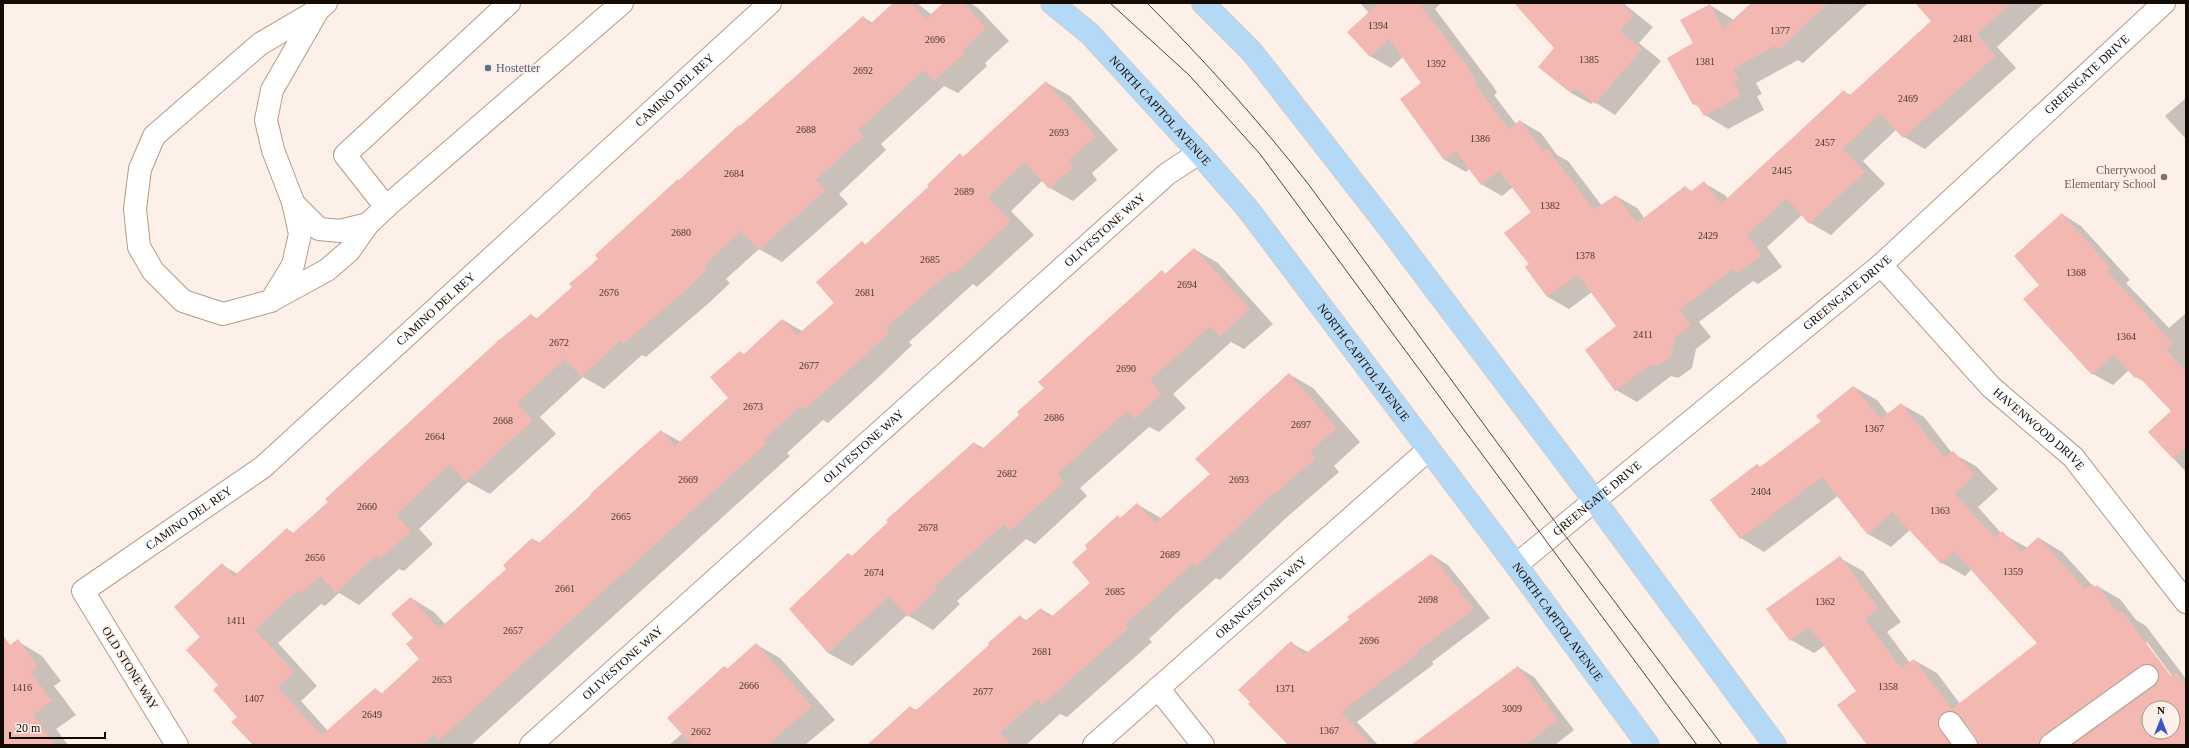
<svg xmlns="http://www.w3.org/2000/svg" width="2189" height="748" viewBox="0 0 2189 748" font-family="'Times New Roman',serif">
  <style>
    .shadow { fill: #0003; fill-rule: evenodd }
    .building { fill: #f3b8b2; fill-rule: evenodd }
    .lines { fill: none; stroke-linecap: round; stroke-linejoin: round }
    .minor-casing { stroke: #b79a87; stroke-width: 24 }
    .major-casing { stroke: #d0cecd; stroke-width: 24 }
    .minor { stroke: #fff; stroke-width: 22 }
    .major { stroke: #b3d9f7; stroke-width: 22 }
    .tram { stroke: #514740; stroke-width: 1 }
    .service-dot { fill: #5c6f8a; stroke: #fcf0e8; stroke-width: 1.5 }
    .education-dot { fill: #8d6e63; stroke: #fcf0e8; stroke-width: 1.5 }
    .labels { text-anchor: middle; stroke-width: 3; stroke-linejoin: round; paint-order: stroke }
    .number-label { font-size: 10px; fill: #4c3630 }
    .service-label { font-size: 12px; fill: #4e5e75; stroke: #fcf0e8; text-anchor: start }
    .street-label { font-size: 12px; fill: #150b05; stroke: #fcf0e8 }
    .education-label { font-size: 12px; fill: #785e54; stroke: #fcf0e8; text-anchor: end }
  </style>
  <rect width="100%" height="100%" fill="#fcf0e8"/>
  <path class="shadow" d="M894 3H917L932 15 945 3H970L978 8 1009 41 985 63 987 66 958 93 944 86 881 144 886 150 839 194 848 204 782 262 759 249 726 279 730 283 710 302 646 357 642 355 604 389 583 377 540 417 556 434 490 494 468 482 419 529 433 544 404 571 399 569 359 605 339 593 325 606 321 604 278 643 317 686 301 701 328 731 375 689 383 694 421 659 414 638 411 598 434 612 446 625 508 569 533 539 540 543 661 431 681 442 730 398 740 352 745 355 783 320 802 331 836 303 862 242 866 245 930 186 960 155 964 157 1047 83 1070 96 1118 150 1092 173 1097 180 1073 201 1050 188 1043 180 1011 211 1034 235 977 287 973 284 909 342 912 345 881 375 828 423 823 420 787 453 790 456 471 745H254L220 685 202 637 222 565 238 574 287 529 295 534 531 315 538 319 863 17 873 23Z
    M1360 3H1441L1435 9 1493 86 1497 93 1494 95 1516 124 1520 121 1541 133 1557 155 1568 161 1602 206 1616 196 1637 208 1645 219 1685 187 1693 192 1704 183 1725 195 1728 199 1844 92 1851 95 1933 22 1931 3H2044L1997 47 2016 68 1925 149 1904 137 1897 129 1863 161 1885 184 1831 235 1810 223 1803 214 1767 247 1782 267 1758 284 1753 281 1699 322 1711 337 1696 349 1692 368 1678 378 1671 376 1637 402 1616 390 1618 326 1592 292 1569 309 1548 297 1526 267 1530 265 1532 213 1513 187 1502 196 1481 184 1470 168 1466 172 1445 160 1401 99 1423 84 1403 57 1391 68 1370 56 1369 13Z
    M1515 3H1623L1653 27 1639 43 1661 61 1615 115 1593 101 1591 104 1571 93 1555 48Z
    M1753 3H1868L1803 63 1798 60 1756 83 1762 94 1757 96 1764 110 1728 129 1705 115 1700 108 1694 104 1695 44 1710 5 1734 20Z
    M2186 98V139L2165 116Z
    M2062 214 2081 226 2130 280 2126 283 2169 328 2186 313V472L2149 432 2172 411 2146 383 2136 377 2129 370 2113 385 2093 374 2041 285Z
    M1194 249 1218 263 1273 324 1244 349 1231 342 1173 394 1186 408 1159 432 1149 427 1080 488 1087 496 1035 544 1026 539 957 601 960 604 933 630 907 615 852 666 828 653 790 609 849 554 853 557 974 443 984 448 1020 415 1162 272 1166 274Z
    M1289 374 1313 388 1360 442 1334 466 1339 472 1286 518 1220 580 1216 578 1179 611 1149 639 1152 642 1067 717 1060 714 1026 745H869L910 707 917 710 991 645 1020 616 1027 621 1041 609 1053 616 1091 583 1089 549 1118 517 1121 518 1137 504 1162 519 1212 474Z
    M1854 387 1877 400 1888 414 1901 404 1924 417 1952 453 1976 466 1998 489 1978 507 2001 533 2028 548 2039 538 2062 552 2092 585 2095 587 2097 586 2120 599 2136 620 2146 626 2186 679V745H1979L1977 738 1968 726 1962 731 1963 745H1868L1857 691 1824 646 1814 653 1791 640 1840 558 1863 571 1901 622 1887 632 1910 663 1914 660 1937 673 1960 704 2039 643 1972 569 1965 576 1942 563 1910 530 1891 547 1868 534 1838 496 1764 552 1741 538 1711 500 1761 468 1822 422ZM2147 642 2172 676H2170L2145 643ZM2149 708H2173V732H2149Z
    M1432 555 1448 565 1490 618 1432 662 1434 664 1357 722 1378 745H1286L1288 743 1291 643 1308 652Z
    M19 642 42 656 61 681 54 686 76 715 56 729 68 745H3V653Z
    M757 645 780 658 835 720 805 745H669L683 733 724 667 728 669Z
    M1518 667 1534 677 1574 730 1555 745H1413Z"/>
  <path class="building" d="M893 3H911L926 19 943 3H964L986 28 963 50 965 52 934 81 924 70 858 130 864 136 816 180 826 190 759 250 741 231 704 266 707 269 687 289 623 344 620 341 581 377 565 359 517 403 533 420 466 482 450 464 396 515 411 531 380 559 377 555 336 593 320 576 301 593 298 590 255 630 295 672 278 688 322 735 375 688 381 694 419 659 406 644 413 638 391 614 411 597 439 629 506 569 503 565 532 538 538 544 591 495 590 494 661 430 675 446 728 398 710 377 740 351 743 355 782 319 797 335 834 303 816 282 862 241 865 245 929 186 927 185 960 153 963 157 1046 81 1096 136 1069 160 1074 166 1049 189 1025 162 988 197 1011 221 954 274 951 271 886 328 890 332 858 362 804 410 800 406 764 440 767 443 439 740 434 734 422 745H253L231 722 237 717 213 690 218 685 186 650 200 637 174 607 222 563 234 576 287 528 292 534 328 502 325 499 499 340 531 314 536 319 572 287 569 284 598 259 595 255 678 179 679 180 739 125 740 126 863 16 870 24Z
    M1379 3H1419L1472 73 1476 81 1474 83 1509 129 1520 120 1543 151 1547 148 1594 210 1616 195 1637 223 1685 186 1690 192 1704 181 1721 204 1844 90 1849 96 1931 21 1915 3H2011L1977 34 1996 56 1903 138 1880 113 1843 149 1865 172 1809 224 1787 198 1747 235 1762 255 1737 273 1733 269 1679 310 1691 325 1675 337 1671 356 1657 366 1650 365 1615 391 1585 350 1616 326 1578 275 1547 297 1525 267 1529 264 1504 233 1531 212 1499 171 1481 185 1456 152 1444 160 1400 99 1421 83 1389 39 1370 57 1347 32Z
    M1514 3H1620L1634 15 1620 31 1642 49 1595 104 1575 88 1571 93 1538 67 1554 48Z
    M1751 3H1829L1779 50 1775 46 1733 69 1739 80 1734 82 1741 96 1704 116 1696 103 1693 105 1667 58 1693 43 1680 20 1710 4 1723 29Z
    M2062 213 2111 268 2107 271 2173 343 2166 350 2186 371V447L2173 459 2148 432 2171 411 2138 376 2135 378 2114 355 2092 375 2023 299 2039 285 2014 256Z
    M1194 248 1250 309 1220 336 1210 326 1150 380 1162 394 1134 419 1127 411 1057 474 1064 482 1010 531 1004 524 934 587 937 590 908 617 889 596 828 653 789 609 848 553 852 556 888 522 886 520 974 442 981 450 1019 415 1017 412 1044 388 1038 382 1162 270 1165 274Z
    M1289 373 1337 428 1310 452 1316 458 1262 504 1196 567 1193 563 1155 598 1126 624 1129 628 1042 705 1038 699 1000 733 1012 745H867L910 706 915 711 989 645 988 643 1020 615 1025 621 1041 608 1050 618 1090 583 1072 562 1087 549 1085 545 1118 515 1120 518 1137 503 1155 523 1210 474 1195 459Z
    M1853 386 1881 419 1901 403 1945 458 1953 451 1975 475 1955 494 1995 537 2002 531 2022 552 2038 537 2085 589 2092 584 2094 587 2097 585 2119 614 2122 611 2171 676 2176 672 2186 686V745H2072L2155 686 2159 681 2157 669 2152 665 2146 664 2140 666 2044 735 2039 745H1978L1976 738 1960 716 1955 712 1949 711 1942 713 1938 724 1951 745H1867L1837 705 1856 691 1827 650 1809 627 1790 641 1766 609 1840 556 1879 609 1865 619 1901 668 1914 659 1952 709 2037 643 1954 551 1941 564 1892 512 1868 535 1822 477 1740 539 1710 500 1757 464 1760 467 1821 421 1816 416ZM2149 708H2173V732H2149Z
    M1431 554 1474 609 1416 652 1418 654 1341 712 1371 745H1288L1248 704 1250 702 1238 690 1291 641 1304 655 1350 620 1347 617Z
    M3 635 10 645 18 639 38 667 31 672 52 701 33 715 55 745H3Z
    M756 643 812 706 768 745H692L667 718 724 666 727 669Z
    M1518 666 1558 720 1526 745H1411Z"/>
  <g class="lines">
    <defs>
      <g id="minor">
        <path d="M318 10 272 90 266 120 273 150 293 202 300 234 293 265 271 301 223 314 183 301 153 271 139 247 135 209 140 169 154 136 260 44 318 10 326 3"/>
        <path d="M293 203 319 229 340 231 368 224"/>
        <path d="M386 207 345 155 509 3"/>
        <path id="s1" d="M1881 265 1991 387 2073 457 2186 602"/>
        <path d="M272 300 327 270 349 251 368 224 386 207 622 3"/>
        <path id="s2" d="M1516 565 1881 265 2164 3"/>
        <path d="M1158 688 1203 745"/>
        <path d="M1950 723 1966 745"/>
        <path id="s3" d="M177 745 83 591 263 467 770 3"/>
        <path id="s4" d="M531 745 1167 174 1199 153"/>
        <path id="s5" d="M1094 745 1428 450"/>
        <path d="M2051 745 2147 676"/>
      </g>
      <g id="major">
        <path id="s6" d="M1052 3 1090 34 1199 153 1247 208 1516 565 1648 745"/>
        <path d="M1203 3 1252 52 1386 224 1595 501 1775 745"/>
      </g>
    </defs>
    <use href="#minor" class="minor-casing"/>
    <use href="#major" class="major-casing"/>
    <use href="#minor" class="minor"/>
    <use href="#major" class="major"/>
    <path class="tram" d="M1110 3 1189 75 1260 154 1697 745
      M1147 3C1205 61 1259 121 1309 185L1561 530 1722 745"/>
  </g>
  <circle class="service-dot" cx="488" cy="68" r="4"/>
  <circle class="education-dot" cx="2164" cy="177" r="4"/>
  <g class="labels">
    <g class="number-label">
      <text x="1378" y="29">1394</text>
      <text x="1780" y="34">1377</text>
      <text x="1963" y="42">2481</text>
      <text x="935" y="43">2696</text>
      <text x="1589" y="63">1385</text>
      <text x="1705" y="65">1381</text>
      <text x="1436" y="67">1392</text>
      <text x="863" y="74">2692</text>
      <text x="1908" y="102">2469</text>
      <text x="806" y="133">2688</text>
      <text x="1059" y="136">2693</text>
      <text x="1480" y="142">1386</text>
      <text x="1825" y="146">2457</text>
      <text x="1782" y="174">2445</text>
      <text x="734" y="177">2684</text>
      <text x="964" y="195">2689</text>
      <text x="1550" y="209">1382</text>
      <text x="681" y="236">2680</text>
      <text x="1708" y="239">2429</text>
      <text x="1585" y="259">1378</text>
      <text x="930" y="263">2685</text>
      <text x="2076" y="276">1368</text>
      <text x="1187" y="288">2694</text>
      <text x="609" y="296">2676</text>
      <text x="865" y="296">2681</text>
      <text x="1643" y="338">2411</text>
      <text x="2126" y="340">1364</text>
      <text x="559" y="346">2672</text>
      <text x="809" y="369">2677</text>
      <text x="1126" y="372">2690</text>
      <text x="753" y="410">2673</text>
      <text x="1054" y="421">2686</text>
      <text x="503" y="424">2668</text>
      <text x="1301" y="428">2697</text>
      <text x="1874" y="432">1367</text>
      <text x="435" y="440">2664</text>
      <text x="1007" y="477">2682</text>
      <text x="688" y="483">2669</text>
      <text x="1239" y="483">2693</text>
      <text x="1761" y="495">2404</text>
      <text x="367" y="510">2660</text>
      <text x="1940" y="514">1363</text>
      <text x="621" y="520">2665</text>
      <text x="928" y="531">2678</text>
      <text x="1170" y="558">2689</text>
      <text x="315" y="561">2656</text>
      <text x="2013" y="575">1359</text>
      <text x="874" y="576">2674</text>
      <text x="565" y="592">2661</text>
      <text x="1115" y="595">2685</text>
      <text x="1428" y="603">2698</text>
      <text x="1825" y="605">1362</text>
      <text x="236" y="624">1411</text>
      <text x="513" y="634">2657</text>
      <text x="1369" y="644">2696</text>
      <text x="1042" y="655">2681</text>
      <text x="442" y="683">2653</text>
      <text x="749" y="689">2666</text>
      <text x="1888" y="690">1358</text>
      <text x="22" y="691">1416</text>
      <text x="1285" y="692">1371</text>
      <text x="983" y="695">2677</text>
      <text x="254" y="702">1407</text>
      <text x="1512" y="712">3009</text>
      <text x="372" y="718">2649</text>
      <text x="1329" y="734">1367</text>
      <text x="701" y="735">2662</text>
    </g>
    <g class="service-label">
      <text x="496" y="72">Hostetter</text>
    </g>
    <g class="street-label">
      <text dy="4" stroke="none"><textPath href="#s2" startOffset="753">GREENGATE DRIVE</textPath></text>
      <text dy="4" stroke="none"><textPath href="#s3" startOffset="957">CAMINO DEL REY</textPath></text>
      <text dy="4" stroke="none"><textPath href="#s6" startOffset="153">NORTH CAPITOL AVENUE</textPath></text>
      <text dy="4" stroke="none"><textPath href="#s4" startOffset="771">OLIVESTONE WAY</textPath></text>
      <text dy="4" stroke="none"><textPath href="#s2" startOffset="429">GREENGATE DRIVE</textPath></text>
      <text dy="4" stroke="none"><textPath href="#s3" startOffset="633">CAMINO DEL REY</textPath></text>
      <text dy="4" stroke="none"><textPath href="#s6" startOffset="477">NORTH CAPITOL AVENUE</textPath></text>
      <text dy="4" stroke="none"><textPath href="#s1" startOffset="228">HAVENWOOD DRIVE</textPath></text>
      <text dy="4" stroke="none"><textPath href="#s4" startOffset="447">OLIVESTONE WAY</textPath></text>
      <text dy="4" stroke="none"><textPath href="#s2" startOffset="105">GREENGATE DRIVE</textPath></text>
      <text dy="4" stroke="none"><textPath href="#s3" startOffset="309">CAMINO DEL REY</textPath></text>
      <text dy="4" stroke="none"><textPath href="#s5" startOffset="223">ORANGESTONE WAY</textPath></text>
      <text dy="4" stroke="none"><textPath href="#s6" startOffset="801">NORTH CAPITOL AVENUE</textPath></text>
      <text dy="4" stroke="none"><textPath href="#s4" startOffset="123">OLIVESTONE WAY</textPath></text>
      <text transform="translate(130 668) rotate(58)" y="4">OLD STONE WAY</text>
    </g>
    <g class="education-label">
      <text x="2156" y="174">Cherrywood<tspan x="2156" dy="14">Elementary School</tspan></text>
    </g>
  </g>
  <rect width="2189" height="748" fill="none" stroke="#150b05" stroke-width="8"/>
  <g transform="translate(2161 720)"><circle r="19" fill="#fcf0e8" stroke="#a0948d"/>
  <path d="M0-3L7 15L0 10L-7 15Z" fill="#3854c5"/>
  <text y="-6" font-size="11" font-weight="bold" text-anchor="middle" fill="#150b05">N</text>
  </g>
  <path d="M10 732v6h95v-6" fill="none" stroke="#150b05" stroke-width="2"/>
  <text x="16" y="732" font-size="12" fill="#150b05" stroke="#fcf0e8" stroke-width="3" paint-order="stroke">20 m</text>
</svg>
